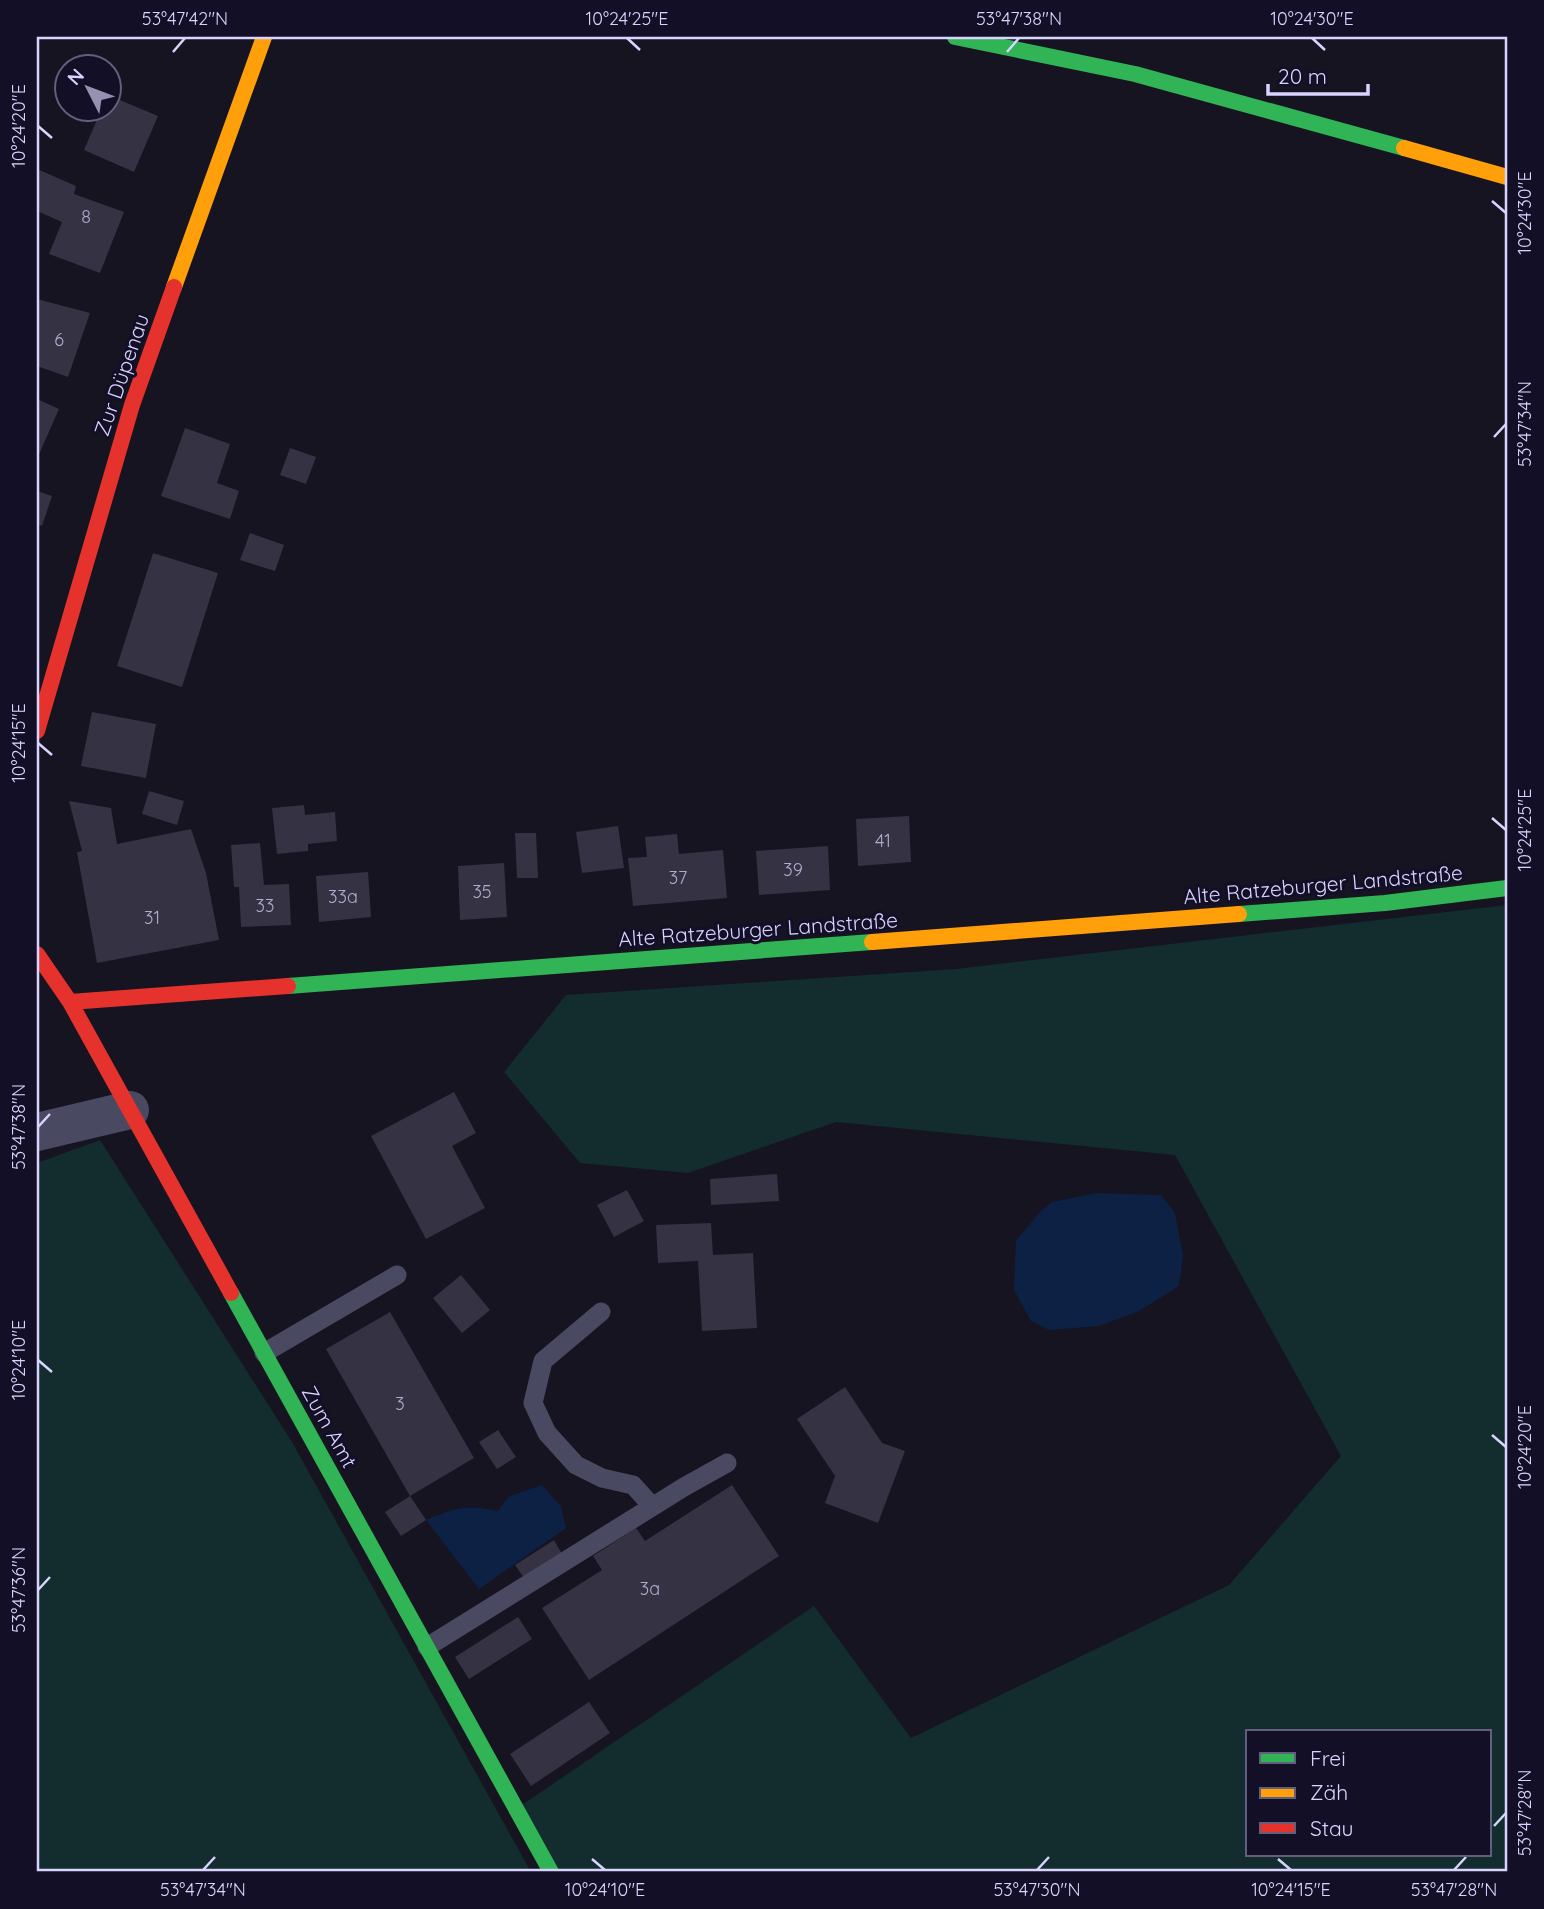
<svg xmlns="http://www.w3.org/2000/svg" width="1544" height="1909" viewBox="0 0 1544 1909" font-family="Quicksand,sans-serif">
  <style>
    .green { fill: #132c2d; fill-rule: evenodd }
    .water { fill: #0d2144 }
    .building { fill: #343243 }
    .lines { fill: none; stroke-linecap: round; stroke-linejoin: round }
    .lane { stroke: #4a4962; stroke-width: 19 }
    .street { stroke: #4a4962; stroke-width: 38 }
    .fast { stroke: #30b455; stroke-width: 16 }
    .slow { stroke: #ff9f0a; stroke-width: 16 }
    .jam { stroke: #e5322d; stroke-width: 16 }
    .ticks { fill: none; stroke: #d9d4ff; stroke-width: 2.5 }
    .labels { text-anchor: middle; stroke-width: 6; stroke-linejoin: round; paint-order: stroke }
    .number-label { font-size: 18px; fill: #b0acd0 }
    .street-label { font-size: 21px; fill: #d9d4ff; stroke: #130f26 }
    .neatline { fill: none; stroke: #d9d4ff; stroke-width: 2.5 }
    .ticks-label { font-size: 18px; text-anchor: middle; fill: #d9d4ff }
  </style>
  <rect width="100%" height="100%" fill="#161421"/>
  <path class="green" d="M1507 905V1872H551L516 1809 814 1606 911 1738 1229 1585 1341 1456 1175 1155 836 1122 688 1173 580 1163 504 1072 566 995 956 969ZM1248 1732H1490V1855H1248Z
    M100 1140 292 1442 531 1872H37V1163Z"/>
  <path class="water" d="M1097 1193 1161 1195 1175 1213 1183 1256 1179 1286 1139 1311 1099 1326 1049 1330 1031 1321 1014 1290 1016 1241 1039 1213 1052 1202Z
    M542 1485 561 1506 566 1528 479 1589 426 1520C457 1508 465 1504 498 1511L508 1497Z"/>
  <path class="building" d="M108 95 158 116 134 172 84 150 102 108H108Z
    M37 169 76 186 74 194 124 212 100 273 49 254 62 222 37 211Z
    M37 299 90 313 68 377 37 366Z
    M37 399 59 409 37 459Z
    M185 428 230 444 217 483 239 491 230 519 161 496Z
    M290 448 316 457 306 484 280 475Z
    M37 491 52 496 42 526 37 524Z
    M250 533 284 545 275 571 240 560Z
    M153 553 218 573 182 687 117 666Z
    M92 712 156 724 146 778 81 766Z
    M149 791 184 801 177 825 142 814Z
    M69 801 111 808 117 844 191 829 206 873 219 940 97 963 77 852 82 851Z
    M304 805 305 815 335 812 337 841 308 844V851L277 854 272 808Z
    M909 816 911 862 858 866 856 819Z
    M618 826 624 868 582 873 576 832Z
    M515 833H536L538 878H517Z
    M677 834 679 854 723 850 727 898 633 906 628 858 647 857 645 837Z
    M260 843 264 885 289 884 291 925 241 927 239 887H234L231 845Z
    M828 846 830 890 759 895 756 851Z
    M504 863 507 917 460 920 458 866Z
    M368 872 371 917 319 922 316 876Z
    M454 1092 476 1133 452 1146 485 1208 426 1239 371 1136Z
    M777 1174 779 1201 711 1205 710 1179Z
    M627 1190 644 1221 614 1237 597 1205Z
    M711 1223 713 1255 753 1253 757 1328 702 1331 698 1261 658 1263 656 1225Z
    M461 1275 490 1310 462 1333 433 1298Z
    M390 1312 474 1458 410 1496 426 1520 401 1536 385 1512 410 1496 326 1349Z
    M845 1387 882 1443 905 1451 878 1523 825 1503 835 1476 797 1419Z
    M498 1430 516 1457 497 1469 479 1442Z
    M732 1485 779 1556 589 1680 542 1608 602 1570 593 1556 636 1528 645 1541Z
    M554 1540 562 1554 524 1578 515 1565Z
    M518 1617 532 1639 469 1679 455 1657Z
    M589 1702 610 1733 531 1786 510 1754Z"/>
  <g class="lines">
    <path class="lane" d="M601 1312 543 1361 533 1403 547 1433 576 1465 602 1478 633 1485 652 1506
      M264 1353 397 1275
      M427 1647 684 1487 727 1463"/>
    <path class="street" d="M37 1132 130 1110"/>
    <path class="fast" d="M955 37 1135 74 1404 148
      M1239 914 1385 903 1507 888
      M288 986 872 942
      M231 1293 551 1872"/>
    <path class="slow" d="M1404 148 1507 177
      M174 287 264 37
      M872 942 1239 914"/>
    <path class="jam" d="M37 731 132 405 174 287
      M37 954 70 1002 288 986
      M70 1002 231 1293"/>
  </g>
  <path class="ticks" d="M627 38 640 50M1312 38 1325 50M173 52 185 38M1007 52 1019 38M38 126 52 138M1492 201 1506 213M1494 437 1506 424M38 743 52 755M1492 818 1506 830M38 1127 50 1114M38 1360 52 1372M1492 1435 1506 1447M38 1590 50 1577M1494 1826 1506 1813M592 1859 605 1870M1278 1859 1291 1870M203 1870 215 1857M1037 1870 1049 1857M1454 1870 1466 1857"/>
  <g class="labels">
    <g class="number-label">
      <text x="86" y="223">8</text>
      <text x="59" y="346">6</text>
      <text x="883" y="847">41</text>
      <text x="793" y="876">39</text>
      <text x="678" y="884">37</text>
      <text x="482" y="898">35</text>
      <text x="343" y="903">33a</text>
      <text x="265" y="912">33</text>
      <text x="152" y="924">31</text>
      <text x="400" y="1410">3</text>
      <text x="650" y="1595">3a</text>
    </g>
    <g class="street-label">
      <text transform="translate(122 375) rotate(-71)" y="7">Zur Düpenau</text>
      <text transform="translate(1323 885) rotate(-5)" y="7">Alte Ratzeburger Landstraße</text>
      <text transform="translate(758 930) rotate(-4)" y="7">Alte Ratzeburger Landstraße</text>
      <text transform="translate(329 1427) rotate(61)" y="7">Zum Amt</text>
    </g>
  </g>
  <rect width="1544" height="1909" fill="none" stroke="#130f26" stroke-width="77"/>
  <rect x="1246" y="1730" width="245" height="126" fill="#130f26" stroke="#625e7d" stroke-width="2"/>
  <rect x="1260" y="1753" width="35" height="10" fill="#30b455" stroke="#625e7d" stroke-width="2"/>
  <text x="1310" y="1766" font-size="21" fill="#d9d4ff">Frei</text>
  <rect x="1260" y="1788" width="35" height="10" fill="#ff9f0a" stroke="#625e7d" stroke-width="2"/>
  <text x="1310" y="1800" font-size="21" fill="#d9d4ff">Zäh</text>
  <rect x="1260" y="1823" width="35" height="10" fill="#e5322d" stroke="#625e7d" stroke-width="2"/>
  <text x="1310" y="1836" font-size="21" fill="#d9d4ff">Stau</text>
  <g transform="translate(88 88) rotate(312)"><circle r="33" fill="#130f26" stroke="#625e7d" stroke-width="2"/>
  <path d="M0-5L12 26L0 18L-12 26Z" fill="#9591b1"/>
  <text y="-10" font-size="19" font-weight="bold" text-anchor="middle" fill="#d9d4ff">N</text>
  </g>
  <path d="M1268 84v10h100v-10" fill="none" stroke="#d9d4ff" stroke-width="3.5"/>
  <text x="1278" y="84" font-size="21" fill="#d9d4ff" stroke="#130f26" stroke-width="5" paint-order="stroke">20 m</text>
  <rect x="38" y="38" width="1468" height="1832" class="neatline"/>
  <g class="ticks-label">
    <text x="185" y="25">53°47'42"N</text>
    <text x="627" y="25">10°24'25"E</text>
    <text x="1019" y="25">53°47'38"N</text>
    <text x="1312" y="25">10°24'30"E</text>
    <text transform="translate(19 126) rotate(-90)" y="6">10°24'20"E</text>
    <text transform="translate(1525 213) rotate(-90)" y="6">10°24'30"E</text>
    <text transform="translate(1525 424) rotate(-90)" y="6">53°47'34"N</text>
    <text transform="translate(19 743) rotate(-90)" y="6">10°24'15"E</text>
    <text transform="translate(1525 830) rotate(-90)" y="6">10°24'25"E</text>
    <text transform="translate(19 1127) rotate(-90)" y="6">53°47'38"N</text>
    <text transform="translate(19 1360) rotate(-90)" y="6">10°24'10"E</text>
    <text transform="translate(1525 1447) rotate(-90)" y="6">10°24'20"E</text>
    <text transform="translate(19 1590) rotate(-90)" y="6">53°47'36"N</text>
    <text transform="translate(1525 1813) rotate(-90)" y="6">53°47'28"N</text>
    <text x="203" y="1896">53°47'34"N</text>
    <text x="605" y="1896">10°24'10"E</text>
    <text x="1037" y="1896">53°47'30"N</text>
    <text x="1291" y="1896">10°24'15"E</text>
    <text x="1454" y="1896">53°47'28"N</text>
  </g>
</svg>
